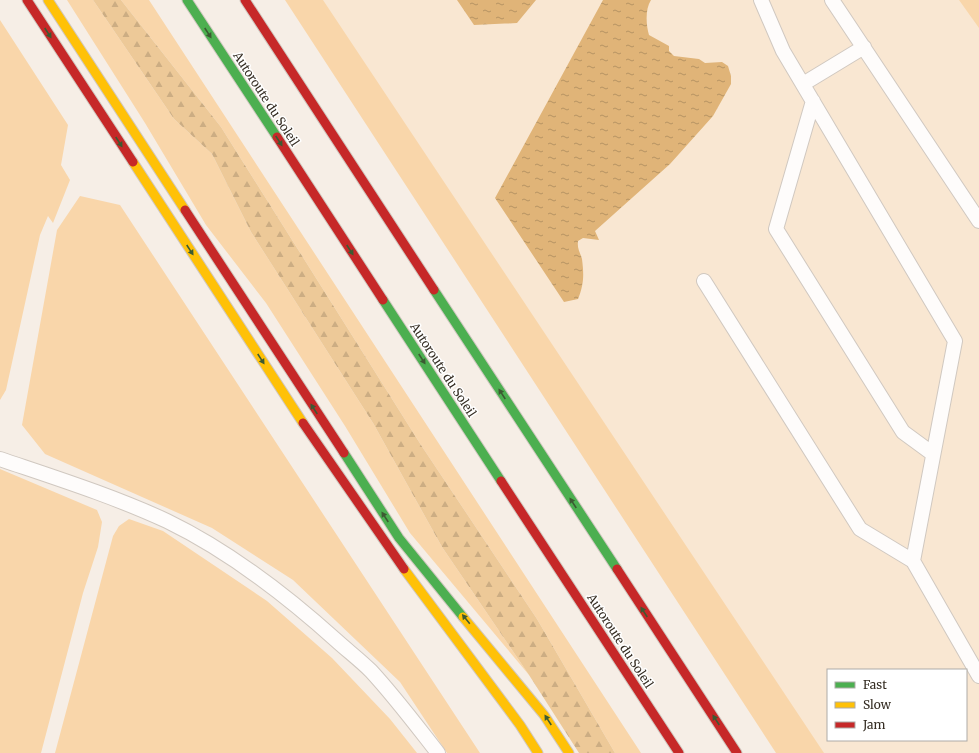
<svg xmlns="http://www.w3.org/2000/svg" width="979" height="753" viewBox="0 0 979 753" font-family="Merriweather,serif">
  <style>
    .built { fill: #f9e7d2; fill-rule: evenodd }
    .grass { fill: #f9d6aa }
    .forest { fill: url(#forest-firs) }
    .water { fill: url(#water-ripples) }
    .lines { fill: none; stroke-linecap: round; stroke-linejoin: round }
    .lane-casing { stroke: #d0c8c0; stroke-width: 16 }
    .fast-casing { stroke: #d0c8c0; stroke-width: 11 }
    .slow-casing { stroke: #d0c8c0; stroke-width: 11 }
    .jam-casing { stroke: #d0c8c0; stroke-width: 11 }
    .lane { stroke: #fefcfb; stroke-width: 14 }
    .fast { stroke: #4caf50; stroke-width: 9 }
    .slow { stroke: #ffc107; stroke-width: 9 }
    .jam { stroke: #c62828; stroke-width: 9 }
    .oneway { fill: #3c5a32 }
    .labels { text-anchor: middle; stroke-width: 3; stroke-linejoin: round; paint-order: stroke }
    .street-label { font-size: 12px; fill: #342c22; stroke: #fff }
  </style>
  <defs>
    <pattern id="forest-firs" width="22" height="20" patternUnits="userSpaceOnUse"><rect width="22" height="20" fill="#edc998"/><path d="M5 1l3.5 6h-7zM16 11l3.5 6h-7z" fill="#ccad83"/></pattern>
    <pattern id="water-ripples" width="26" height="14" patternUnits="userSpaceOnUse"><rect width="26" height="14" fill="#e0b478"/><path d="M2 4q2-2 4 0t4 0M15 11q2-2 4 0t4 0" fill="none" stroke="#b69362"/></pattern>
  </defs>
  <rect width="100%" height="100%" fill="#f6eee6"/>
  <path class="built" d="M309 0H979V753H807ZM828 670H966V740H828Z"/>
  <path class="grass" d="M67 0H93L174 119 212 154 251 232 373 423 442 547 529 675 410 533 345 426 266 303 206 225 145 123Z
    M121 0H149L641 753H615L537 619 421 445 221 127Z
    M285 0H323L824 753H776Z
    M959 0H979V28Z
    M0 20 68 125 61 165 70 180 53 223 48 216 40 235 6 390 0 400Z
    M80 196 120 205 480 753H447L400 682 293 580 212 528 45 454 22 425 57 230Z
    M0 469 97 510 102 522 98 547 83 593 41 753H0Z
    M129 519 163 531 267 601 332 658 390 719 417 753H55L113 536 119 526Z"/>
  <path class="forest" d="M93 0H121L221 127 421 445 537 619 615 753H579L529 675 442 547 373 423 251 232 212 154 174 119Z"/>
  <path class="water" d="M457 0H536L517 23 474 25Z
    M603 0H651C645 9 646 25 649 35L669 46V51L674 56 699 59 705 63 722 62 728 66 731 76V84L713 116 670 164 595 231 599 240 583 238 578 241C577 249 580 252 582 259 584 275 584 284 578 299L564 302 495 198Z"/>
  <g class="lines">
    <defs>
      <path id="lane" d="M761 0 783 51 955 341 913 561 979 676
        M832 0 979 221
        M803 84 864 47
        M813 101 776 229 903 432 933 454
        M704 281 860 529 913 561
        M0 459C56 478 113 496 167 521 229 551 286 595 337 641 348 651 360 660 371 671 395 697 416 725 438 753"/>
      <path id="fast" d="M187 0 277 137
        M434 290 617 569
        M383 300 501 481
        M344 453 399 538 463 617"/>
      <path id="slow" d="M48 0 185 210
        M133 162 303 423
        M404 569 520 725 538 753
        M463 617 544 715 569 753"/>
      <path id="jam" d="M27 0 133 162
        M245 0 434 290
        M277 137 383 300
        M185 210 344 453
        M303 423 404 569
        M501 481 679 753
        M617 569 737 753"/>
    </defs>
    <use href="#lane" class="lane-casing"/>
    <use href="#fast" class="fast-casing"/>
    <use href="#slow" class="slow-casing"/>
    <use href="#jam" class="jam-casing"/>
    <use href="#lane" class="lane"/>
    <use href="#fast" class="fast"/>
    <use href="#slow" class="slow"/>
    <use href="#jam" class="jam"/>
  </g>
  <defs><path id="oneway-solid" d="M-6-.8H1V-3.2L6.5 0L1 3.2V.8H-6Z"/></defs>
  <g class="oneway">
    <use href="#oneway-solid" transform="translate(48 33) rotate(57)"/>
    <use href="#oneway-solid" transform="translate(208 33) rotate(57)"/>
    <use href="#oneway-solid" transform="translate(279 141) rotate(57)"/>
    <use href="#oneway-solid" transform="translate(119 142) rotate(57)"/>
    <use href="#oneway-solid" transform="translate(190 250) rotate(57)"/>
    <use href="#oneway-solid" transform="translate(350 250) rotate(57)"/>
    <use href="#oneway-solid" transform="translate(261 359) rotate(57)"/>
    <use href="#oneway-solid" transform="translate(422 359) rotate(57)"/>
    <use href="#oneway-solid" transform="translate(502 394) rotate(-123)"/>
    <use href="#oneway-solid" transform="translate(314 409) rotate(-123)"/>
    <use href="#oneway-solid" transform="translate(573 503) rotate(-123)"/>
    <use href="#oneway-solid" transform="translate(385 517) rotate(-123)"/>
    <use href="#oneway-solid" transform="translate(644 612) rotate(-123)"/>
    <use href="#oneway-solid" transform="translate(466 619) rotate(-129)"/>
    <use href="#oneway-solid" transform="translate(548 720) rotate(-123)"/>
    <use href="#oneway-solid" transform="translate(716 720) rotate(-123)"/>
  </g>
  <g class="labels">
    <g class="street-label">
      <text transform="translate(266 99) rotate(57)" y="4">Autoroute du Soleil</text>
      <text transform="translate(443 370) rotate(57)" y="4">Autoroute du Soleil</text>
      <text transform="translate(620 641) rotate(57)" y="4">Autoroute du Soleil</text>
    </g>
  </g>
  <rect x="827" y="669" width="140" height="72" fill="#ffffff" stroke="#aeaba7"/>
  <rect x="835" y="682" width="20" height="6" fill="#4caf50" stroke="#aeaba7"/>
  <text x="863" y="689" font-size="12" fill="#342c22">Fast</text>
  <rect x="835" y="702" width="20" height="6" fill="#ffc107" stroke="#aeaba7"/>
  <text x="863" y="709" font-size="12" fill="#342c22">Slow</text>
  <rect x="835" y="722" width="20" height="6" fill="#c62828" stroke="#aeaba7"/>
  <text x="863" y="729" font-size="12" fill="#342c22">Jam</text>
</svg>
